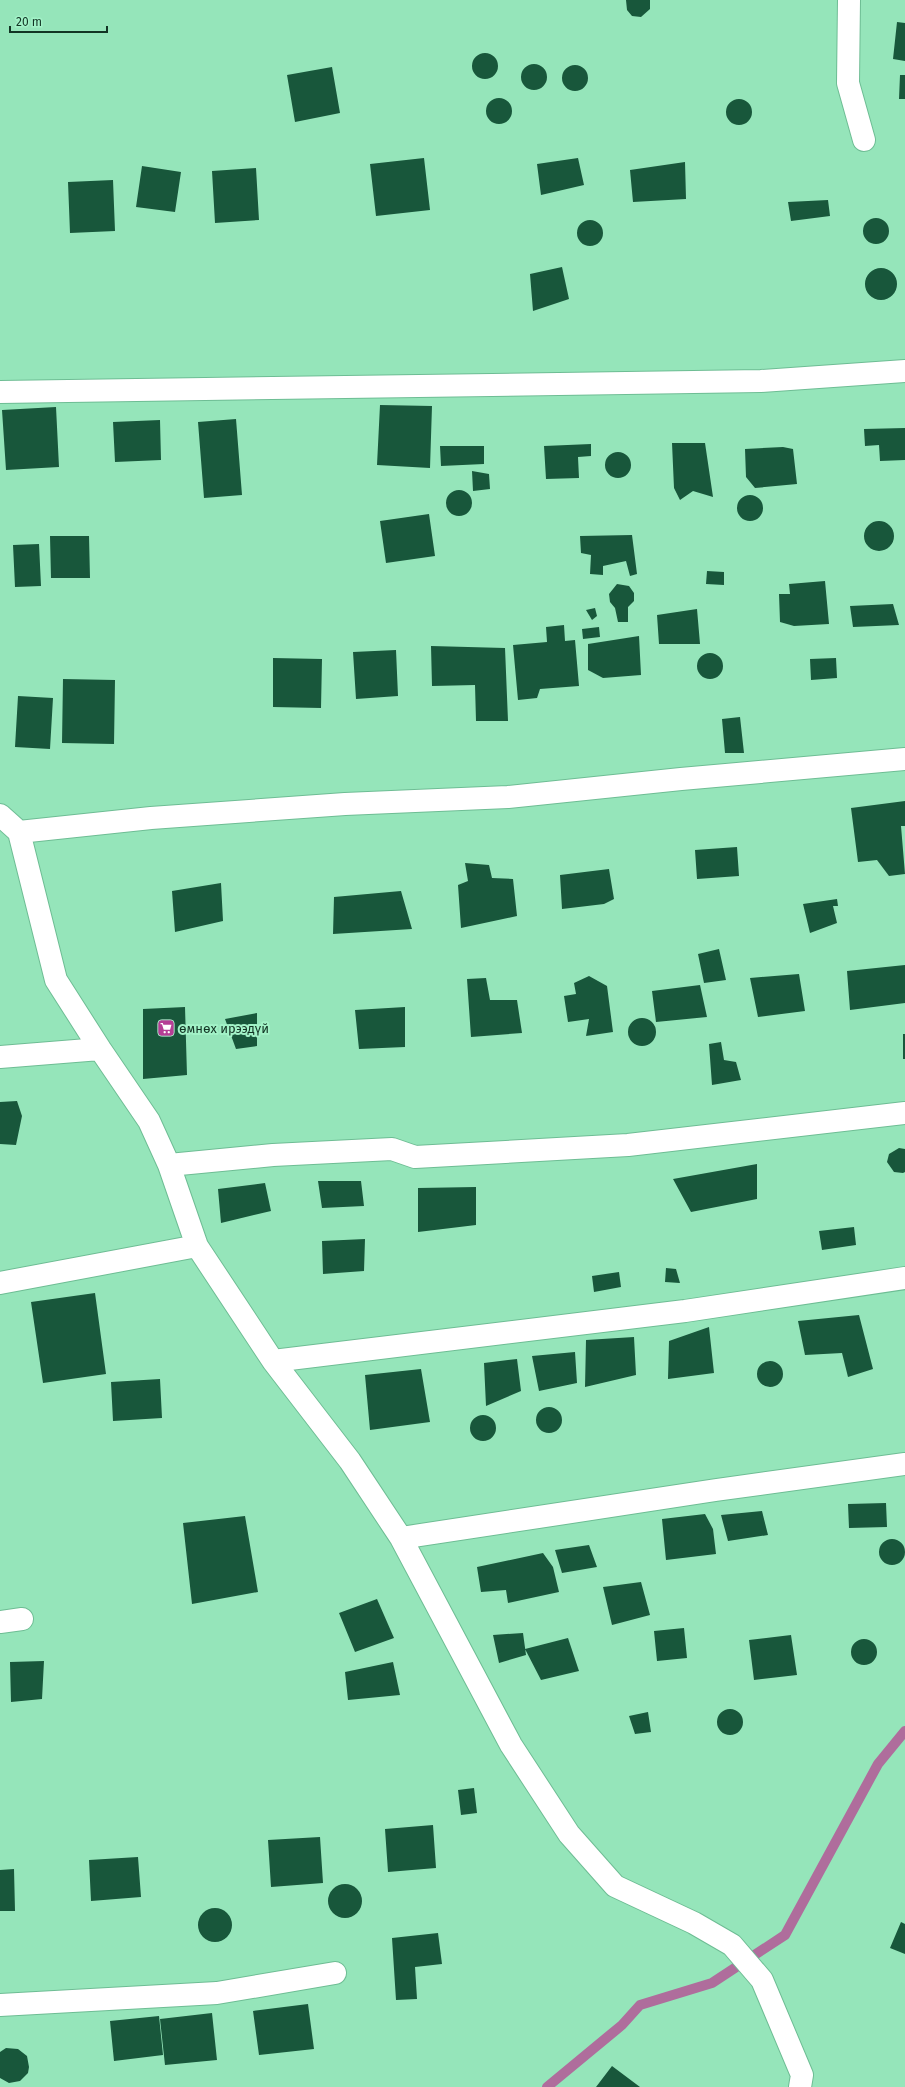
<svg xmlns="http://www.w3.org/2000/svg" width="905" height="2087" viewBox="0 0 905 2087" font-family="'Fira Sans',sans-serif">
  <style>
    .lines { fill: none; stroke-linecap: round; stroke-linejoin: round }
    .stream { stroke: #af6d9c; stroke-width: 10 }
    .building { fill: #18573b }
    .minor-casing { stroke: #6ebd94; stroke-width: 24 }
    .minor { stroke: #fff; stroke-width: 22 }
    .labels { text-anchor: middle; stroke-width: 4; stroke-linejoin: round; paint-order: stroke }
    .poi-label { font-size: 13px; fill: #123424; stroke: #a2f2c7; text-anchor: start }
  </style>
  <rect width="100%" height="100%" fill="#95e5ba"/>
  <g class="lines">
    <path class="stream" d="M547 2087 622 2025 640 2005 712 1983 785 1935 878 1764 905 1731"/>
  </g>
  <path class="building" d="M626 0H650V9L641 17 632 16 627 10Z
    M897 22 905 23V61L893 59Z
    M472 66a13 13 0 1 1 26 0a13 13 0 1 1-26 0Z
    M521 77a13 13 0 1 1 26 0a13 13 0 1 1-26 0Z
    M562 78a13 13 0 1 1 26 0a13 13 0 1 1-26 0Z
    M332 67 340 113 295 122 287 75Z
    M900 75H905V99H899Z
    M486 111a13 13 0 1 1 26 0a13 13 0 1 1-26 0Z
    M726 112a13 13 0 1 1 26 0a13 13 0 1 1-26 0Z
    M424 158 430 210 376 216 370 164Z
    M578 158 584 185 541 195 537 164Z
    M685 162 686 199 633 202 630 170Z
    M142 166 181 172 175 212 136 207Z
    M256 168 259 220 215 223 212 171Z
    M113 180 115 231 70 233 68 182Z
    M828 200 830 216 791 221 788 202Z
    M863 231a13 13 0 1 1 26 0a13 13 0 1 1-26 0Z
    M577 233a13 13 0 1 1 26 0a13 13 0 1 1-26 0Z
    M562 267 569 299 533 311 530 274Z
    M865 284a16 16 0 1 1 32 0a16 16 0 1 1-32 0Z
    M380 405 432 406 430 468 377 465Z
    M56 407 59 467 6 470 2 410Z
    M236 419 242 495 204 498 198 422Z
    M160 420 161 460 115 462 113 422Z
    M905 428V460L880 461 879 445 865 446 864 429Z
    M672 443H705L713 497 693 491 680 500 674 488Z
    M591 444V456L578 457 579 478 546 479 544 446Z
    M440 446H484V464L441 466Z
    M783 447 793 449 797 484 755 488 746 477 745 449Z
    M605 465a13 13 0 1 1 26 0a13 13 0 1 1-26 0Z
    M472 471 489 474 490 489 473 491Z
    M446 503a13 13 0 1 1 26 0a13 13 0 1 1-26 0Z
    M737 508a13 13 0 1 1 26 0a13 13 0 1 1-26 0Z
    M429 514 435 556 386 563 380 521Z
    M864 536a15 15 0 1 1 30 0a15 15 0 1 1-30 0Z
    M632 535 637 574 630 576 626 561 603 566V575L590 574 591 555 581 553 580 536Z
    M50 536H89L90 578H51Z
    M39 544 41 586 15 587 13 545Z
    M707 571 724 572V585L706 584Z
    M825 581 829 624 794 626 780 622 779 594H790L789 584Z
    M617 584 629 586 634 593V601L628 607V622H618L615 608 610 602 609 594Z
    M893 604 899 625 853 627 850 606Z
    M595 608 597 616 592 620 586 610Z
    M697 609 700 644H659L657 615Z
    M564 625 565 641 575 640 579 686 540 689 537 698 518 700 513 645 547 642 546 627Z
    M599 627 600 637 583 639 582 629Z
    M639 636 641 675 603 678 588 670V644Z
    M431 646 505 648 508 721H476L475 685 432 686Z
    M396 650 398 696 356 699 353 652Z
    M697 666a13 13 0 1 1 26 0a13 13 0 1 1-26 0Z
    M273 658 322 659 321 708 273 707Z
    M836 658 837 678 811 680 810 659Z
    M63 679 115 680 114 744 62 743Z
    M18 696 53 698 50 749 15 747Z
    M740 717 744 753H725L722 719Z
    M905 801V826H901L905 874 889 876 877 860 858 862 851 808Z
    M737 847 739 876 697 879 695 850Z
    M465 863 489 865 492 878 513 879 517 916 461 928 458 885 468 881Z
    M609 869 614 899 604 904 562 909 560 875Z
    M221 883 223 921 175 932 172 891Z
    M401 891 412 929 333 934 334 897Z
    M837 899 838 906H833L837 923 810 933 803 904Z
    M719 949 726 980 704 983 698 954Z
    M905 965V1003L850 1010 847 971Z
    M799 974 805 1011 758 1017 750 978Z
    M589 976 607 986 613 1032 586 1036 589 1019 568 1022 564 996 576 994 574 983Z
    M486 978 490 1000H517L522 1033 471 1037 467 979Z
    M700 985 707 1017 656 1022 652 991Z
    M185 1007 187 1075 143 1079V1009Z
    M405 1007V1047L359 1049 355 1010Z
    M257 1013V1046L236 1049 225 1019Z
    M628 1032a14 14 0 1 1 28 0a14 14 0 1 1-28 0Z
    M903 1034H905V1059H903Z
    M721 1042 724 1060 736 1062 741 1080 712 1085 709 1044Z
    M17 1101 22 1116 16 1145 0 1144V1102Z
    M899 1148 905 1149V1172L903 1173 894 1172 887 1162 889 1154Z
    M757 1164V1199L691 1212 673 1179Z
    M318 1181H361L364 1206 322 1208Z
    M265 1183 271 1211 221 1223 218 1189Z
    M476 1187V1225L418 1232V1188Z
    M854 1227 856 1245 822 1250 819 1231Z
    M365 1239 364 1271 323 1274 322 1241Z
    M666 1268 676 1269 680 1283 665 1282Z
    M619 1272 621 1287 594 1292 592 1276Z
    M95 1293 106 1374 43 1383 31 1302Z
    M859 1315 873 1369 848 1377 842 1353 805 1355 798 1321Z
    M709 1327 714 1373 668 1379 669 1341Z
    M634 1337 636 1375 585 1387 586 1340Z
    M575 1352 577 1383 539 1391 532 1356Z
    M517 1359 521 1391 486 1406 484 1363Z
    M757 1374a13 13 0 1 1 26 0a13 13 0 1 1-26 0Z
    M421 1369 430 1422 370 1430 365 1375Z
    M160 1379 162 1418 113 1421 111 1382Z
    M536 1420a13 13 0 1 1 26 0a13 13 0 1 1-26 0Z
    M470 1428a13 13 0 1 1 26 0a13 13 0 1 1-26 0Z
    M886 1503 887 1527 849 1528 848 1504Z
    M762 1511 768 1535 728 1541 721 1515Z
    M705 1514 713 1529 716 1554 666 1560 662 1519Z
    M245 1516 258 1592 192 1604 183 1523Z
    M879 1552a13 13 0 1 1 26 0a13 13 0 1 1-26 0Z
    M589 1545 597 1567 562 1573 555 1550Z
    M543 1553 553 1567 559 1592 508 1603 506 1590 481 1592 477 1567Z
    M641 1582 650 1615 612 1625 603 1587Z
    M377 1599 394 1638 355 1652 339 1613Z
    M684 1628 687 1658 657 1661 654 1631Z
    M523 1633 526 1655 499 1663 493 1635Z
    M791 1635 797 1675 754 1680 749 1640Z
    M568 1638 579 1671 541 1680 525 1649Z
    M851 1652a13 13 0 1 1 26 0a13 13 0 1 1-26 0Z
    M44 1661 42 1699 11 1702 10 1662Z
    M393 1662 400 1695 348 1700 345 1672Z
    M717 1722a13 13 0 1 1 26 0a13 13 0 1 1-26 0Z
    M648 1712 651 1732 635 1734 629 1716Z
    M474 1788 477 1813 461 1815 458 1790Z
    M433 1825 436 1868 388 1872 385 1829Z
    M320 1837 323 1883 271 1887 268 1840Z
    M138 1857 141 1897 91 1901 89 1860Z
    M14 1869 15 1911H0V1870Z
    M328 1901a17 17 0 1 1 34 0a17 17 0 1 1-34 0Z
    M198 1925a17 17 0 1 1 34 0a17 17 0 1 1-34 0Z
    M901 1922 905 1924V1954L890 1948Z
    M438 1933 442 1964 415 1967 417 1999 396 2000 392 1938Z
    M308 2004 314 2049 259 2055 253 2011Z
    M212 2013 217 2060 165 2065 160 2019Z
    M159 2016 163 2055 114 2061 110 2021Z
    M6 2048 18 2049 27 2056 29 2067 28 2073 20 2081 9 2083 0 2078V2052Z
    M612 2066 640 2087H596Z"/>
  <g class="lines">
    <defs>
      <path id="minor" d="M849 0 848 83 864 140
        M0 392 761 381 905 371
        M0 815 19 832 56 980 100 1049 149 1121 169 1165 197 1246 273 1361 350 1461 401 1538 511 1745 569 1834 615 1886 694 1923 732 1945 762 1980 802 2075 800 2087
        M19 832 151 818 345 804 508 797 681 779 905 759
        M0 1057 100 1049
        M169 1165 273 1155 392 1149 415 1157 628 1145 905 1113
        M0 1283 197 1246
        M273 1361 685 1311 905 1278
        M401 1538 716 1490 905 1464
        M0 1622 22 1619
        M0 2005 217 1993 335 1973"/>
    </defs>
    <use href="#minor" class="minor-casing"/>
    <use href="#minor" class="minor"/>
  </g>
  <defs>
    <symbol id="supermarket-square" viewBox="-11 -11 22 22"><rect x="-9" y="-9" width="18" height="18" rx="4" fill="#b53e95" stroke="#a2f2c7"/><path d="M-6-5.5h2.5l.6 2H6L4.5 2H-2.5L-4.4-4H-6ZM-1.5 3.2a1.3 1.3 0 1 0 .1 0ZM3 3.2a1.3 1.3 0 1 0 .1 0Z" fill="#fff"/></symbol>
  </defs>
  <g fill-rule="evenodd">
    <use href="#supermarket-square" x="156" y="1018" width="20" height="20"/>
  </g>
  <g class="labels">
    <g class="poi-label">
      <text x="179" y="1033">өмнөх ирээдүй</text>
    </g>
  </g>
  <path d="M10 26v6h97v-6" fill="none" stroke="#123424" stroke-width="2"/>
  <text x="16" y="26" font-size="12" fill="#123424" stroke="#a2f2c7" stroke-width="3" paint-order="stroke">20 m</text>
</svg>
